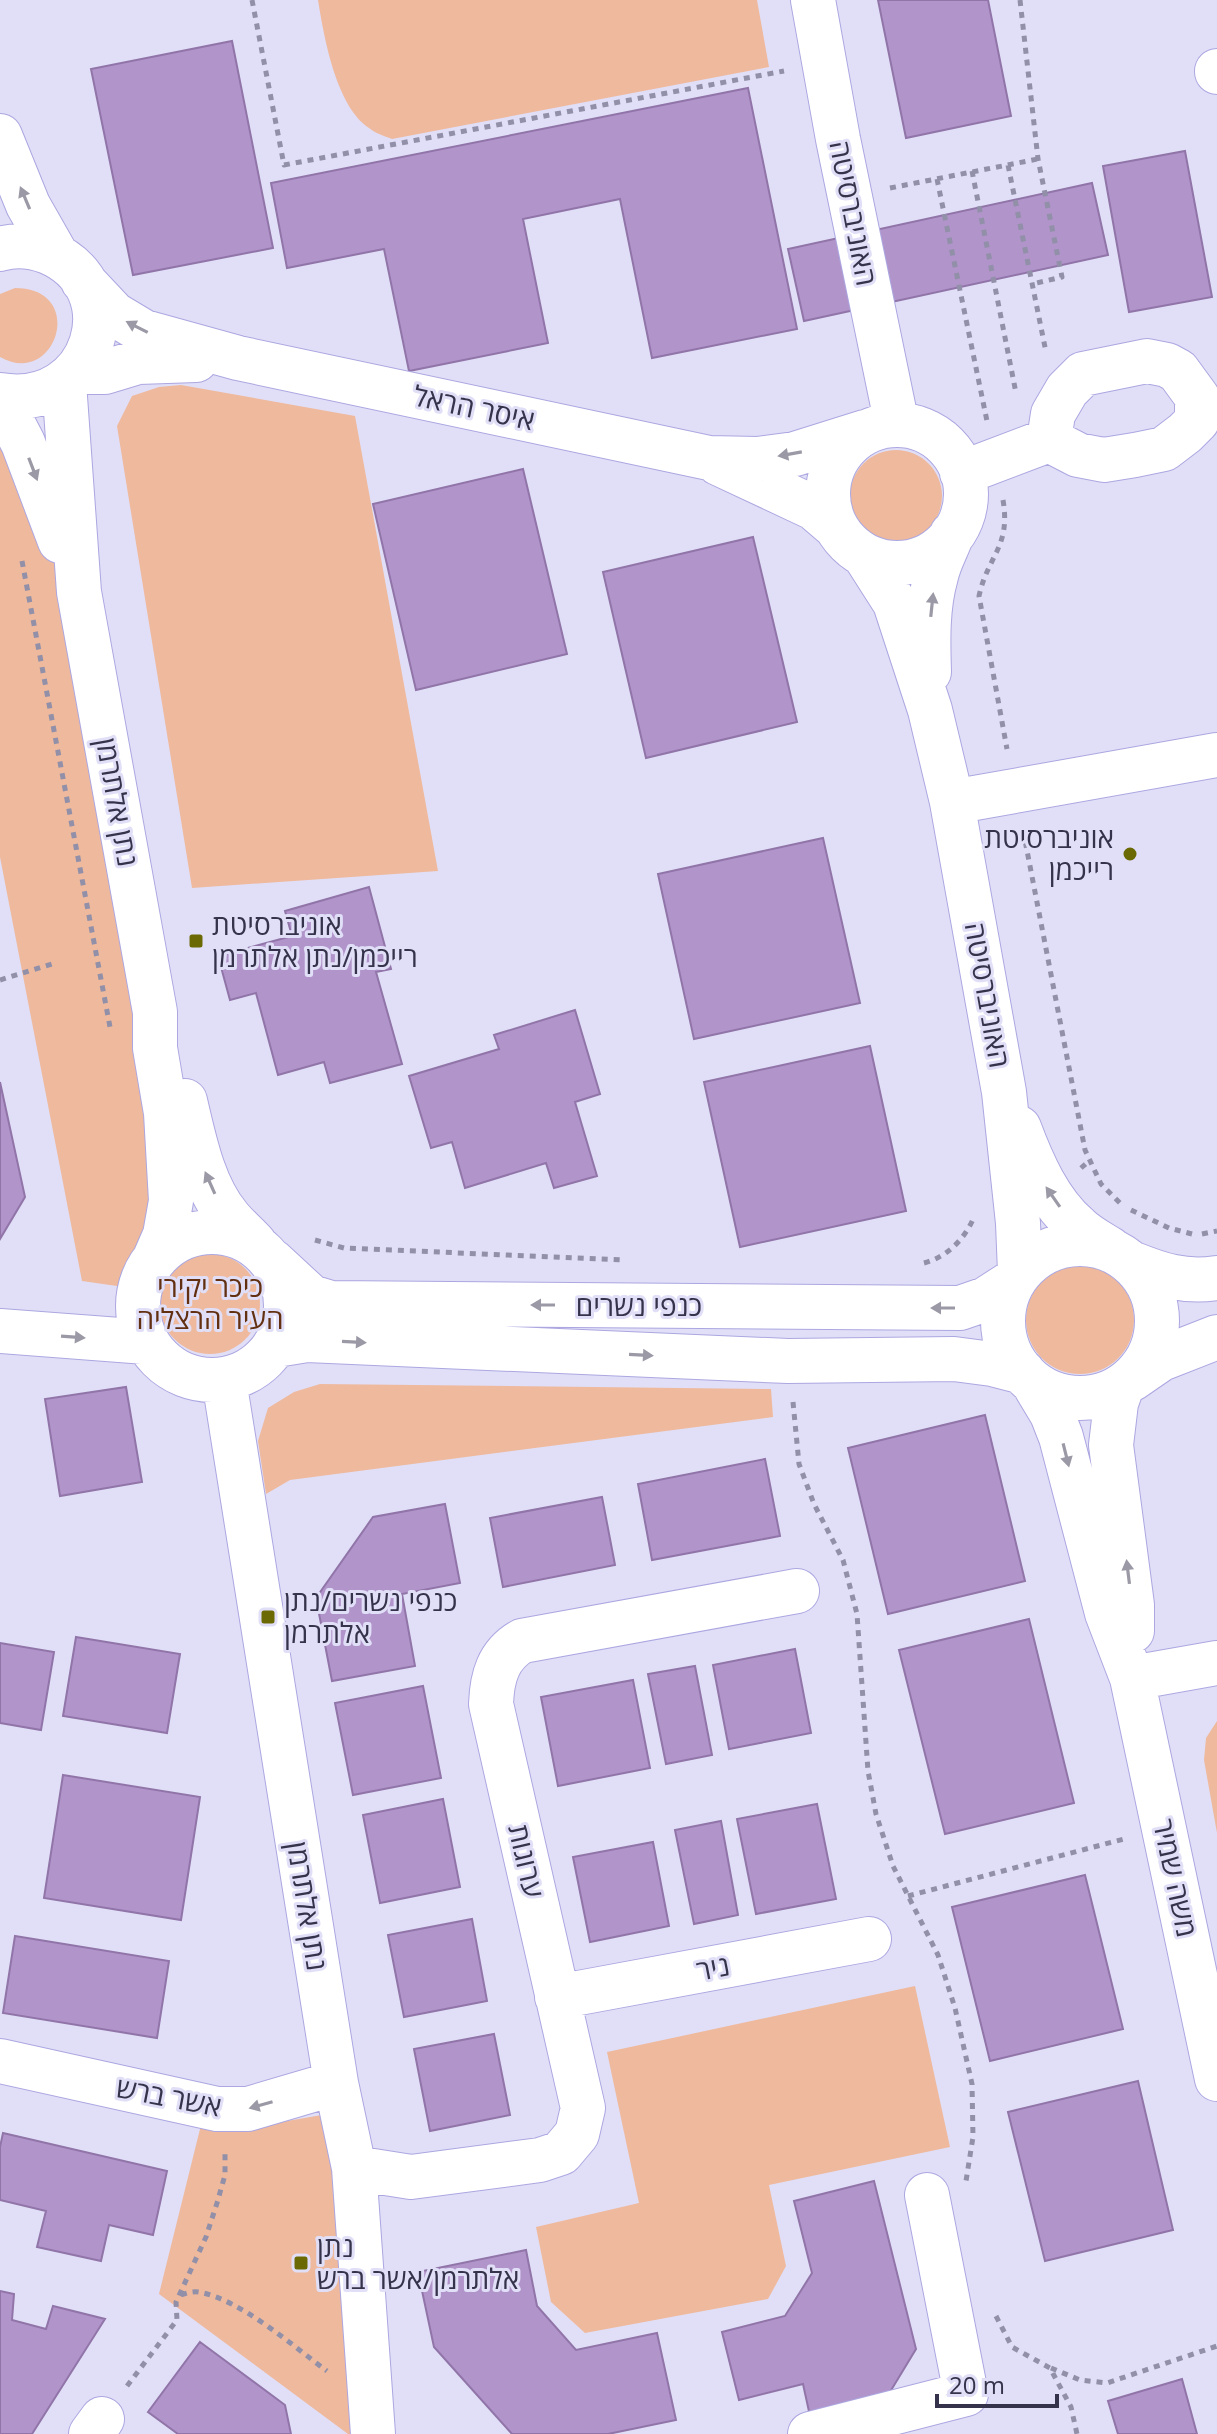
<svg xmlns="http://www.w3.org/2000/svg" width="1217" height="2434" viewBox="0 0 1217 2434" font-family="'Open Sans','Noto Sans Hebrew',sans-serif">
  <style>
    .green { fill: #efb99d }
    .building { fill: #b194ca; stroke: #9175a9; stroke-width: 2 }
    .lines { fill: none; stroke-linecap: round; stroke-linejoin: round }
    .minor-casing { stroke: #aca7e1; stroke-width: 46 }
    .path { stroke: #9190a8; stroke-width: 5; stroke-dasharray: 6 6; stroke-linecap: butt }
    .minor { stroke: #fff; stroke-width: 44 }
    .oneway { fill: #9a99a5 }
    .poi-dot { fill: #6b6904; stroke: #e0dff7; stroke-width: 3 }
    .labels { text-anchor: middle; stroke-width: 6; stroke-linejoin: round; paint-order: stroke }
    .street-label { font-size: 28px; fill: #35334b; stroke: #e0dff7 }
    .poi-label { font-size: 28px; fill: #35334b; stroke: #e0dff7; text-anchor: start }
    .park-label { font-size: 28px; fill: #622f10; stroke: #e0dff7 }
  </style>
  <rect width="100%" height="100%" fill="#e0dff7"/>
  <path class="green" d="M318 0H757L769 67 392 139C384 136 375 133 369 128 336 106 324 37 318 0Z
    M15 288C88 288 56 389 0 357V294Z
    M181 385 355 416 438 871 192 888 117 426 132 396 159 387Z
    M0 437 49 536 69 613 152 1101 159 1198 137 1263 124 1287 82 1281 0 857Z
    M850 496a46 46 0 1 1 92 0a46 46 0 1 1-92 0Z
    M160 1304a50 50 0 1 1 100 0a50 50 0 1 1-100 0Z
    M1026 1320a54 54 0 1 1 108 0a54 54 0 1 1-108 0Z
    M320 1384 771 1389 773 1417 290 1480 266 1494 258 1441 268 1408 294 1392Z
    M1217 1721V1833L1204 1760 1206 1738Z
    M915 1986 950 2147 769 2185 786 2266 768 2299 585 2333 551 2302 536 2227 639 2203 607 2052Z
    M339 2112 364 2434H348L159 2294 203 2117 252 2127Z"/>
  <path class="building" d="M878 0H988L1011 116 906 138Z
    M232 41 273 248 133 275 91 69Z
    M748 88 797 329 652 358 620 199 523 219 548 343 409 371 384 249 287 268 271 183Z
    M1185 151 1212 297 1129 312 1103 166Z
    M1092 183 1108 255 804 321 788 249Z
    M523 469 567 654 416 690 373 504Z
    M753 537 797 722 646 758 603 572Z
    M823 838 860 1003 694 1039 658 874Z
    M369 887 391 969 376 972 402 1064 330 1083 324 1062 278 1075 256 993 230 1000 218 956 292 936 285 911Z
    M575 1010 600 1094 575 1102 597 1176 554 1188 546 1163 465 1188 452 1142 431 1148 409 1076 499 1049 494 1035Z
    M870 1046 906 1211 740 1247 704 1082Z
    M0 1082 25 1197 0 1239Z
    M126 1387 142 1482 60 1496 45 1399Z
    M985 1415 1025 1581 888 1614 848 1448Z
    M765 1459 780 1536 652 1560 638 1484Z
    M602 1497 615 1565 503 1587 490 1518Z
    M445 1504 460 1583 402 1594 415 1666 332 1681 316 1598 373 1517Z
    M1029 1619 1074 1803 945 1834 899 1650Z
    M76 1637 180 1654 167 1733 63 1716Z
    M0 1643 54 1652 41 1730 0 1723Z
    M795 1649 811 1733 729 1749 713 1665Z
    M695 1666 712 1755 666 1764 648 1674Z
    M633 1680 650 1768 558 1786 541 1697Z
    M423 1686 441 1778 353 1795 335 1703Z
    M63 1775 200 1797 181 1920 44 1898Z
    M443 1799 460 1887 380 1903 363 1815Z
    M817 1804 836 1899 756 1914 737 1819Z
    M721 1821 738 1915 694 1924 675 1830Z
    M653 1842 669 1926 590 1942 573 1857Z
    M1085 1875 1123 2029 990 2061 952 1907Z
    M472 1919 487 2001 404 2017 388 1935Z
    M15 1936 169 1961 157 2038 3 2013Z
    M494 2034 510 2115 430 2131 414 2049Z
    M1138 2081 1173 2230 1045 2261 1008 2112Z
    M3 2133 167 2171 153 2235 109 2225 101 2261 37 2247 46 2211 0 2200V2147Z
    M874 2181 916 2349 887 2397 810 2416 803 2384 739 2400 722 2332 785 2316 812 2273 794 2201Z
    M526 2250 537 2306 576 2350 657 2333 676 2420 608 2434H512L434 2347 418 2272Z
    M0 2291 14 2294 12 2320 46 2329 53 2306 105 2319 32 2434H0Z
    M200 2342 285 2405 291 2434H178L148 2412Z
    M1182 2379 1197 2434H1118L1108 2401Z"/>
  <g class="lines">
    <defs>
      <path id="minor" d="M813 0 838 139 897 425
        M1217 71V72
        M0 136 28 205 57 256
        M0 249C17 244 32 246 48 252 132 287 96 411 0 395
        M83 281 114 314 144 332 238 358 709 458 757 459 795 454 865 432
        M1147 361 1167 365 1178 371 1197 397V421L1185 433 1164 449 1135 455 1104 460 1078 455 1049 440 1053 414 1067 390 1083 374Z
        M76 372H105L138 362 196 360
        M64 383 79 592 155 1012V1048L166 1113 171 1201 165 1235 155 1258
        M0 399 23 443 60 541
        M828 494a69 69 0 1 1 138 0a69 69 0 1 1-138 0Z
        M718 463 814 508 835 526
        M962 473 1049 440
        M865 556 895 603 930 710 952 802 1004 1092 1018 1223 1020 1272
        M929 672C928 641 927 607 936 576 939 562 947 548 952 534
        M952 802 1217 755
        M185 1101C194 1139 203 1186 229 1217 237 1227 247 1235 255 1244
        M1019 1128C1032 1163 1049 1202 1078 1227 1087 1236 1099 1242 1110 1249
        M138 1306a74 74 0 1 1 148 0a74 74 0 1 1-148 0Z
        M1003 1321a77 77 0 1 1 154 0a77 77 0 1 1-154 0Z
        M272 1261 311 1297 331 1303 960 1308 986 1299 1014 1281
        M1131 1263C1161 1275 1184 1283 1217 1278
        M0 1331 146 1342
        M276 1345 307 1340 788 1361 954 1359 992 1364 1023 1372
        M1132 1379 1161 1359 1217 1337
        M224 1380 336 2083 354 2168 373 2434
        M1034 1384 1052 1414 1061 1437 1107 1613 1132 1678 1217 2079
        M1122 1386 1116 1403 1111 1445 1132 1605V1631
        M1132 1678 1217 1663
        M557 1997 869 1939
        M0 2061 217 2109H248L336 2083
        M354 2168 411 2177 540 2160 561 2153 577 2134 583 2108 491 1704C492 1677 498 1655 522 1641L797 1591
        M91 2434 102 2419
        M810 2434 966 2394 927 2195"/>
    </defs>
    <use href="#minor" class="minor-casing"/>
    <path class="path" d="M252 0 284 165 784 71
      M1020 0 1038 159 1062 277 1032 284
      M1008 165 1046 352
      M972 171 1016 393
      M937 179 987 421
      M890 188 1038 159
      M1003 500C1011 547 988 555 979 596L1007 749
      M22 561 110 1027
      M1023 830 1085 1150 1101 1184 1120 1203
      M0 980 55 963
      M1081 1168 1090 1160
      M1131 1210 1169 1228 1192 1234
      M1202 1234 1217 1231
      M315 1240 344 1248 624 1260
      M924 1263C947 1257 965 1239 974 1217
      M793 1402 799 1464 814 1504 843 1560 857 1614 868 1771 876 1814 893 1866 938 1955 955 2008 972 2084 973 2137 966 2181
      M908 1896 1124 1839
      M181 2295C187 2293 193 2291 199 2292 241 2300 293 2346 327 2371
      M996 2316 1012 2347 1050 2368 1071 2407 1077 2434
      M1051 2368 1080 2380 1107 2383 1217 2346
      M127 2386 177 2320 176 2302 206 2237 217 2203 225 2175V2150"/>
    <use href="#minor" class="minor"/>
  </g>
  <defs><path id="oneway-solid" d="M-6-.8H1V-3.2L6.5 0L1 3.2V.8H-6Z" transform="scale(2)"/></defs>
  <g class="oneway">
    <use href="#oneway-solid" transform="translate(25 198) rotate(-113)"/>
    <use href="#oneway-solid" transform="translate(137 327) rotate(-153)"/>
    <use href="#oneway-solid" transform="translate(790 454) rotate(170)"/>
    <use href="#oneway-solid" transform="translate(33 469) rotate(69)"/>
    <use href="#oneway-solid" transform="translate(932 605) rotate(-84)"/>
    <use href="#oneway-solid" transform="translate(210 1183) rotate(-114)"/>
    <use href="#oneway-solid" transform="translate(1053 1197) rotate(-125)"/>
    <use href="#oneway-solid" transform="translate(543 1305) rotate(-180)"/>
    <use href="#oneway-solid" transform="translate(943 1308) rotate(-180)"/>
    <use href="#oneway-solid" transform="translate(73 1337) rotate(4)"/>
    <use href="#oneway-solid" transform="translate(354 1342) rotate(3)"/>
    <use href="#oneway-solid" transform="translate(641 1355) rotate(3)"/>
    <use href="#oneway-solid" transform="translate(1066 1455) rotate(76)"/>
    <use href="#oneway-solid" transform="translate(1128 1572) rotate(-97)"/>
    <use href="#oneway-solid" transform="translate(261 2105) rotate(164)"/>
  </g>
  <g class="poi-dot">
    <circle cx="1130" cy="854" r="8"/>
    <rect x="188" y="933" width="16" height="16" rx="4"/>
    <rect x="260" y="1609" width="16" height="16" rx="4"/>
    <rect x="293" y="2255" width="16" height="16" rx="4"/>
  </g>
  <g class="labels">
    <g class="street-label">
      <text transform="translate(853 213) rotate(79)" y="10">האוניברסיטה</text>
      <text transform="translate(474 408) rotate(12)" y="10">איסר הראל</text>
      <text transform="translate(117 802) rotate(80)" y="10">נתן אלתרמן</text>
      <text transform="translate(987 995) rotate(80)" y="10">האוניברסיטה</text>
      <text x="639" y="1316">כנפי נשרים</text>
      <text transform="translate(526 1861) rotate(77)" y="10">ערוגות</text>
      <text transform="translate(1175 1878) rotate(78)" y="10">משה שמיר</text>
      <text transform="translate(307 1906) rotate(81)" y="10">נתן אלתרמן</text>
      <text transform="translate(713 1968) rotate(-11)" y="10">ניר</text>
      <text transform="translate(169 2097) rotate(11)" y="10">אשר ברש</text>
    </g>
    <g class="poi-label">
      <text x="1114" y="848" text-anchor="end">אוניברסיטת<tspan x="1114" dy="32">רייכמן</tspan></text>
      <text x="212" y="935">אוניברסיטת<tspan x="212" dy="32">רייכמן/נתן אלתרמן</tspan></text>
      <text x="284" y="1611">כנפי נשרים/נתן<tspan x="284" dy="32">אלתרמן</tspan></text>
      <text x="317" y="2257">נתן<tspan x="317" dy="32">אלתרמן/אשר ברש</tspan></text>
    </g>
    <g class="park-label">
      <text x="210" y="1297">כיכר יקירי<tspan x="210" dy="32">העיר הרצליה</tspan></text>
    </g>
  </g>
  <path d="M937 2394v12h120v-12" fill="none" stroke="#35334b" stroke-width="4"/>
  <text x="949" y="2394" font-size="24" fill="#35334b" stroke="#e0dff7" stroke-width="6" paint-order="stroke">20 m</text>
</svg>
